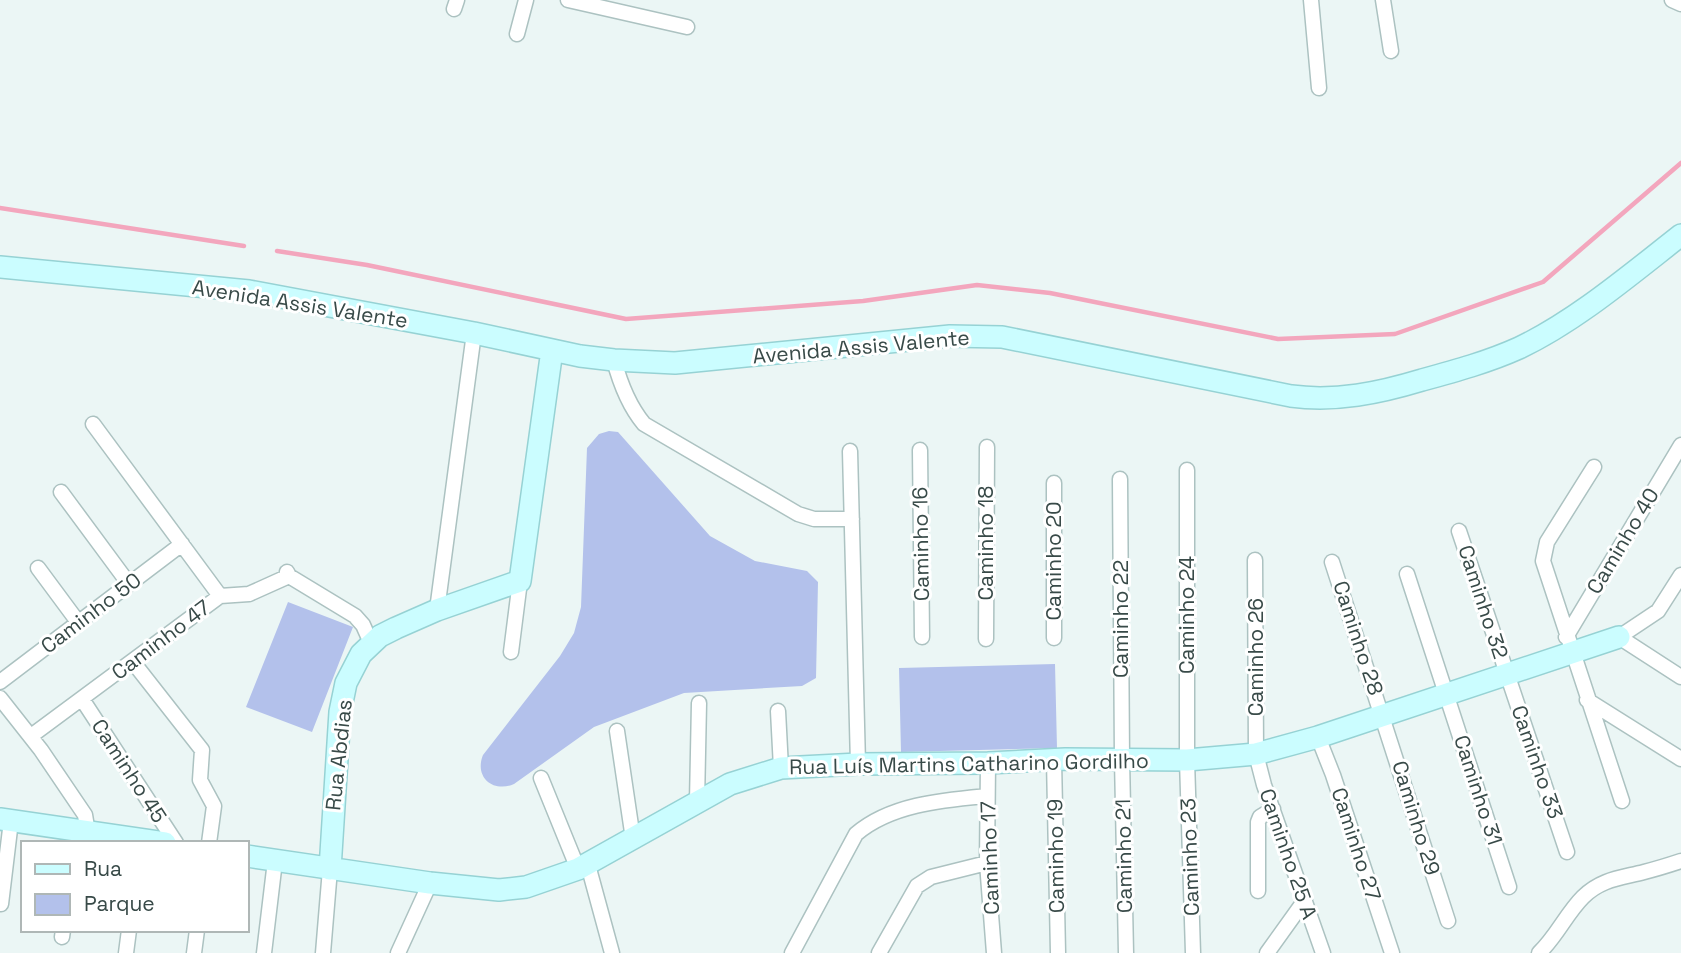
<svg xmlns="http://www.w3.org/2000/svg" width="1681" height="953" viewBox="0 0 1681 953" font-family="'Space Grotesk',sans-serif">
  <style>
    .green { fill: #b3c1eb }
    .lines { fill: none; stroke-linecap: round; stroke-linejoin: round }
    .stream { stroke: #f3a6bd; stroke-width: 4.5 }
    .street-casing { stroke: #acc2c1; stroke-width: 17 }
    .secondary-casing { stroke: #96d2d4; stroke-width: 24 }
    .street { stroke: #fff; stroke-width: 14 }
    .secondary { stroke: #cbfdff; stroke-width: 21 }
    .labels { text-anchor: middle; stroke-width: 6; stroke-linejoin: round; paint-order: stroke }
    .street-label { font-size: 21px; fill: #384a48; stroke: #fff }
  </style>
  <rect width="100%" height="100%" fill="#ebf6f5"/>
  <path class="green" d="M609 431 618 432 710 536 755 561 807 571 818 582 816 678 802 686 684 693 594 727 514 784C493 793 474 777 483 755L560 656 574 633 581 607 587 448 599 434Z
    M288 602 353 627 312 732 246 707Z
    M1055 664 1057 748 901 752 899 668Z"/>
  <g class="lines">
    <path class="stream" d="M0 208 244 246
      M277 251 367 265 626 319 863 301 977 285 1050 293 1278 339 1395 334 1543 282 1681 163"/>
    <defs>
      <path id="street" d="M568 0 687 27
        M1311 0 1319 88
        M1383 0 1391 51
        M1672 0 1681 4
        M454 9 457 0
        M517 34 526 0
        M614 360C620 383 629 406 644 424L798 514 814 519H852
        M920 450 922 637
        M850 451 858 764
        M1594 467 1547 542 1543 561 1622 801
        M1187 470V760L1193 953
        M1120 479 1122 759 1126 953
        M1054 483V638
        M61 492 129 584
        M1459 531 1567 852
        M1255 560 1256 754 1264 785 1323 953
        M1332 562 1448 921
        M38 568 78 622
        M287 572 289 576 355 616 363 625 371 643
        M1407 574 1509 887
        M1681 575 1658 611 1619 637 1681 677
        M220 596 249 594 289 576
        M437 610 474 333
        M1566 637 1681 445
        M986 639 987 447
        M511 652 520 581
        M133 662 202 750 200 780 214 806 209 843
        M0 682 182 544
        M0 698 41 750 85 815 88 833
        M82 699 176 843
        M1587 700 1681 759
        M778 711 781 768
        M617 731 633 839
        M31 736 220 596 93 424
        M1318 737 1333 775 1392 953
        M1054 760 1058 953
        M988 763 987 863 994 953
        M541 778 578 869
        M697 802 699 703
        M588 865 612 953
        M1258 891V822L1260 817 1273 809
        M1 904 11 821
        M62 937 63 930
        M126 953 129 930
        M194 953 197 930
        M264 953 275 861
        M323 953 330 869
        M398 953 430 883
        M792 953 856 834C891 804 944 800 987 796
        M879 953 917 886 931 877 987 863
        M1267 953 1305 900
        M1539 953C1557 936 1566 914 1583 897 1601 879 1621 878 1644 872 1656 869 1669 865 1681 861"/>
      <path id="secondary" d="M0 267 249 291 474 333 580 356 614 360 675 363 950 336 1002 337 1291 396C1336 402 1379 393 1422 380 1455 371 1488 362 1519 348 1576 321 1631 274 1681 235
        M0 819 165 843
        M247 856 430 883 499 890 526 887 578 869 730 784 781 768 858 764 988 763 1065 759 1187 760 1256 754 1318 737 1619 637
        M330 869 340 712 346 683 361 654 380 636 396 628 437 610 520 581 552 350"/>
    </defs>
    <use href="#street" class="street-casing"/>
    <use href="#secondary" class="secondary-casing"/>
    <use href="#street" class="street"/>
    <use href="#secondary" class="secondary"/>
  </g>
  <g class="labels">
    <g class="street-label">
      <text transform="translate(300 304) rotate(9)" y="7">Avenida Assis Valente</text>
      <text transform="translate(861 347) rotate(-5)" y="7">Avenida Assis Valente</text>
      <text transform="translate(1623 541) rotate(-59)" y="7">Caminho 40</text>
      <text transform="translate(986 543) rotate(-90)" y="7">Caminho 18</text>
      <text transform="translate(921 544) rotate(-91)" y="7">Caminho 16</text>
      <text transform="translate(1054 561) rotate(-90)" y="7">Caminho 20</text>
      <text transform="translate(1483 602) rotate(72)" y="7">Caminho 32</text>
      <text transform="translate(91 613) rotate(-37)" y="7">Caminho 50</text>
      <text transform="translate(1187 615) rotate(-90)" y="7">Caminho 24</text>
      <text transform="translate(1121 619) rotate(-90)" y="7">Caminho 22</text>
      <text transform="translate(1358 638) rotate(72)" y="7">Caminho 28</text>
      <text transform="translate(161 640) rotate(-37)" y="7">Caminho 47</text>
      <text transform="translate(1256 657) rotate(-90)" y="7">Caminho 26</text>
      <text transform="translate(339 755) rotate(-84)" y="7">Rua Abdias</text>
      <text transform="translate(1537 762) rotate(71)" y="7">Caminho 33</text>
      <text transform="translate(969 764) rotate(-1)" y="7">Rua Luís Martins Catharino Gordilho</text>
      <text transform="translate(129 771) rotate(57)" y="7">Caminho 45</text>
      <text transform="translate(1478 790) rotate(72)" y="7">Caminho 31</text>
      <text transform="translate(1416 818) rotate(73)" y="7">Caminho 29</text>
      <text transform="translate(1356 844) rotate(72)" y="7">Caminho 27</text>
      <text transform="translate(1288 854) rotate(71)" y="7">Caminho 25 A</text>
      <text transform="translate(1056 856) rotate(-91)" y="7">Caminho 19</text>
      <text transform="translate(1124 856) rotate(-91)" y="7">Caminho 21</text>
      <text transform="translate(1190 857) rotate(-92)" y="7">Caminho 23</text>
      <text transform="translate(990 858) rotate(-92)" y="7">Caminho 17</text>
    </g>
  </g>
  <rect x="21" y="841" width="228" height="91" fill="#ffffff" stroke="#afb7b6" stroke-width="2"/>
  <rect x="35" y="864" width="35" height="10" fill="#cbfdff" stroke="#afb7b6" stroke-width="2"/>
  <text x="84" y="876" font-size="21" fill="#384a48">Rua</text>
  <rect x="35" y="894" width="35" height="21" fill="#b3c1eb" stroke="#afb7b6" stroke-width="2"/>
  <text x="84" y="911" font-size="21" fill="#384a48">Parque</text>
</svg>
